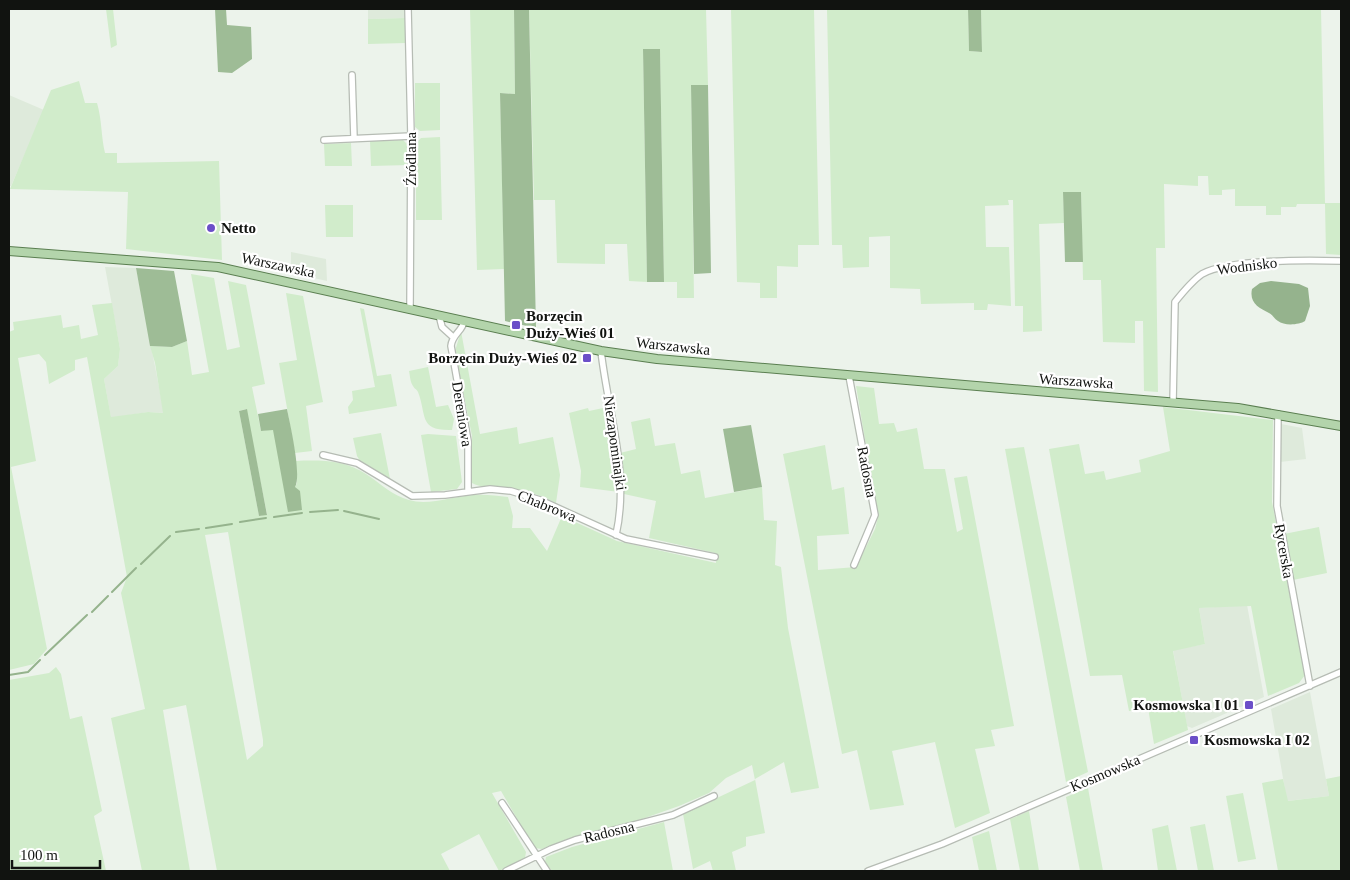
<svg xmlns="http://www.w3.org/2000/svg" width="1350" height="880" viewBox="0 0 1350 880" font-family="Georgia,serif">
  <style>
    .built { fill: #deeadb }
    .green { fill: #d1eccb; fill-rule: evenodd }
    .forest { fill: #9ebc96 }
    .water { fill: #95b38d }
    .lines { fill: none; stroke-linecap: round; stroke-linejoin: round }
    .stream { stroke: #95b38d; stroke-width: 2 }
    .minor-casing { stroke: #b6bcb4; stroke-width: 8 }
    .major-casing { stroke: #5a7e50; stroke-width: 10 }
    .minor { stroke: #fff; stroke-width: 5.5 }
    .major { stroke: #b3d4ab; stroke-width: 8 }
    .poi-dot { fill: #6b4fc8; stroke: #fff; stroke-width: 2 }
    .labels { text-anchor: middle; stroke-width: 4.5; stroke-linejoin: round; paint-order: stroke }
    .street-label { font-size: 15px; fill: #111310; stroke: #fff }
    .poi-label { font-size: 15px; font-weight: bold; fill: #111310; stroke: #fff; text-anchor: start }
  </style>
  <rect width="100%" height="100%" fill="#ecf3eb"/>
  <path class="built" d="M368 9H405V18L368 19Z
    M9 95 44 110 11 186H9Z
    M291 252 326 259 327 281 291 273Z
    M105 267 136 268 164 413 148 412 111 418 104 379 118 366 120 349Z
    M1281 424 1302 428 1306 459 1280 462Z
    M1247 605 1264 697 1192 728 1187 726 1173 650 1205 644 1199 608Z
    M1310 692 1329 796 1287 801 1271 709Z"/>
  <path class="green" d="M106 9H113L117 45 111 48Z
    M470 9H514L515 94 500 93 504 269 477 270Z
    M529 9H706L708 85H691L694 298H677V282H664L660 49 643 50 647 282 629 281 627 244H605V264L557 263 555 200H534Z
    M731 9H814L819 245H798V267L777 266V298H760V283L737 282Z
    M827 9H968L969 51 982 52 981 9H1321L1325 203H1341V255L1326 254 1325 204H1297L1296 207H1281V215H1266V206H1235V189L1222 190V195H1209L1208 176H1198V186L1164 184 1165 248H1156L1158 392 1144 391 1143 321H1135V343L1103 342 1101 280H1083L1081 192H1063L1064 223 1039 224 1042 331 1023 332V306H1015L1013 200H1008L1009 205 985 206 986 247H1009L1011 306 988 304 987 310H974V303L921 304 920 289 890 288V236L869 237V267L843 268 842 245H832Z
    M405 18 406 43 368 44V19Z
    M79 81 85 103H97C102 120 101 136 105 153H117V163L219 161 222 260 126 249 128 192 10 189 51 90Z
    M415 83H440V130L420 131 415 127Z
    M440 137 442 220H416V143L421 138Z
    M403 140 408 145 409 165 371 166 370 141Z
    M351 143 352 166H325L324 144Z
    M325 205H353V237H326Z
    M191 274 214 278 227 350 240 347 228 281 246 285 265 384 252 387 261 431 273 429 295 487 297 483 296 461C320 460 345 460 366 474 380 483 393 496 409 500 429 506 453 496 474 495 485 494 497 496 508 497L513 516 512 528H530L547 551 562 516 617 541 716 563 715 553 649 538 656 501 624 494 620 453 636 449 631 422 650 418 655 446 675 443 681 474 700 470 705 498 762 487 764 520 777 521 775 565 781 567 788 628 819 788 791 793 784 762 755 779 765 833 746 837V846L732 852 736 871H713L710 861 693 869 683 814 755 780 752 765 726 778 709 793 679 806 622 826 570 838 542 849 534 848 501 791 492 793 526 852 525 858 499 871 479 834 441 854 450 871H217L186 705 163 710 190 871H142L111 718 145 709 121 593 127 577 87 357 75 360V370L49 384 46 362 39 354 18 358 36 461 11 467 47 649 34 664 9 670V332L14 330 13 322 61 315 63 328 79 325 81 339 98 335 92 305 112 303 120 349 118 366 104 379 111 417 148 412 163 413 155 363 150 346 172 347 187 341 192 375 209 372ZM246 409 267 514 259 516 239 411ZM228 532 263 740V746L247 760 205 535Z
    M286 293 303 296 322 397 323 402 306 406 312 451 295 453 279 363 297 360Z
    M360 308 364 309 377 376 391 374 397 406 349 414 348 407 353 400 352 391 375 387Z
    M461 331 480 434 517 427 519 444 553 437 560 475 556 503C544 497 532 492 519 490 506 487 481 489 472 483V436L455 351Z
    M428 367 436 407 448 405 454 419 452 430C418 431 427 415 418 392 415 387 416 391 413 386 410 382 410 375 409 371Z
    M856 386 874 388 879 424 894 423 897 432 917 428 924 469H945L957 532 963 529 954 478 967 476 1014 726 991 730 995 746 975 749 990 813 955 828 935 742 892 751 904 805 870 810 857 750 842 754 783 454 825 445 832 490 844 487 849 534 817 536 818 570 856 567 875 529 878 517Z
    M608 407 619 492 580 487 581 471 569 413 588 408 589 411Z
    M1163 407 1273 420 1272 502 1305 675 1299 683 1268 696 1251 606 1199 608 1205 644 1173 651 1188 730 1154 744 1148 708 1129 711 1122 675 1090 676 1049 449 1079 444 1085 474 1104 471 1106 480 1141 472 1139 460 1170 451Z
    M381 433 390 479 360 461 357 456 353 438Z
    M428 434 456 436 462 482 457 489 431 492 421 435Z
    M1024 447 1088 772 1066 782 1005 449Z
    M1319 527 1327 573 1293 580 1284 534Z
    M56 667 61 674 70 719 82 716 102 811 94 816 106 871H9V680L49 673Z
    M1341 776V871H1278L1262 783 1283 779 1288 801 1329 796 1326 779Z
    M1088 788 1103 871H1080L1066 797Z
    M1243 793 1256 859 1238 862 1226 796Z
    M1029 811 1039 871H1020L1010 819Z
    M664 822 673 871H552L545 862 546 857 572 847Z
    M1205 824 1214 871H1198L1190 827Z
    M1168 825 1177 871H1158L1152 829Z
    M989 831 997 871H979L972 837Z"/>
  <path class="forest" d="M215 9H226L227 25 251 27 252 59 232 73 218 72Z
    M514 9H529L536 328 505 321 500 93 515 94Z
    M968 9H981L982 52 969 51Z
    M643 49H660L664 282H647Z
    M691 85H708L711 273 694 274Z
    M1063 192H1081L1083 262H1065Z
    M136 268 174 271 187 341 172 347 150 346Z
    M247 409 267 515 259 516 239 411Z
    M287 409C290 424 302 475 295 487L300 491 302 510 288 512 273 430 261 431 258 414Z
    M751 425 762 487 734 492 723 429Z"/>
  <path class="water" d="M1271 281 1299 284 1308 288 1310 306 1305 321C1299 325 1284 326 1278 321 1274 319 1273 315 1269 313 1259 308 1249 303 1252 289L1260 283Z"/>
  <g class="lines">
    <path class="stream" d="M344 511 379 519
      M310 512 338 510
      M274 517 302 513
      M240 522 266 518
      M206 528 232 524
      M176 532 199 529
      M141 564 170 536
      M112 592 136 568
      M92 612 108 596
      M45 655 87 615
      M9 675 28 672 40 660"/>
    <defs>
      <path id="minor" d="M408 9 411 136 410 309
        M352 75 354 138
        M324 140 411 136
        M439 315 442 327 453 337
        M464 321C463 331 452 334 451 346L468 441V492
        M601 351C608 413 630 472 616 535
        M849 376 875 515 854 565
        M1173 402 1175 302C1183 292 1192 281 1202 274 1228 259 1310 260 1341 261
        M1278 414 1277 506 1310 686
        M323 455 357 463 412 496 445 495 490 489 511 491 540 500 626 539 715 557
        M502 803 547 871
        M506 871 551 849 575 840 673 815 714 796
        M868 871 942 844 1341 672"/>
      <path id="major" d="M9 251 218 267 601 351 657 359 1238 408 1341 426"/>
    </defs>
    <use href="#minor" class="minor-casing"/>
    <use href="#major" class="major-casing"/>
    <use href="#minor" class="minor"/>
    <use href="#major" class="major"/>
  </g>
  <g class="poi-dot">
    <circle cx="211" cy="228" r="5"/>
    <rect x="511" y="320" width="10" height="10" rx="2.5"/>
    <rect x="582" y="353" width="10" height="10" rx="2.5"/>
    <rect x="1244" y="700" width="10" height="10" rx="2.5"/>
    <rect x="1189" y="735" width="10" height="10" rx="2.5"/>
  </g>
  <g class="labels">
    <g class="street-label">
      <text transform="translate(411 159) rotate(-90)" y="5">Źródlana</text>
      <text transform="translate(278 265) rotate(12)" y="5">Warszawska</text>
      <text transform="translate(1247 266) rotate(-7)" y="5">Wodnisko</text>
      <text transform="translate(673 346) rotate(6)" y="5">Warszawska</text>
      <text transform="translate(1076 381) rotate(4)" y="5">Warszawska</text>
      <text transform="translate(462 414) rotate(81)" y="5">Dereniowa</text>
      <text transform="translate(615 443) rotate(82)" y="5">Niezapominajki</text>
      <text transform="translate(867 472) rotate(79)" y="5">Radosna</text>
      <text transform="translate(547 506) rotate(22)" y="5">Chabrowa</text>
      <text transform="translate(1284 551) rotate(80)" y="5">Rycerska</text>
      <text transform="translate(1105 773) rotate(-23)" y="5">Kosmowska</text>
      <text transform="translate(609 832) rotate(-14)" y="5">Radosna</text>
    </g>
    <g class="poi-label">
      <text x="221" y="233">Netto</text>
      <text x="526" y="321">Borzęcin<tspan x="526" dy="17">Duży-Wieś 01</tspan></text>
      <text x="577" y="363" text-anchor="end">Borzęcin Duży-Wieś 02</text>
      <text x="1239" y="710" text-anchor="end">Kosmowska I 01</text>
      <text x="1204" y="745">Kosmowska I 02</text>
    </g>
  </g>
  <rect width="1350" height="880" fill="none" stroke="#111310" stroke-width="20"/>
  <path d="M12 860v8h88v-8" fill="none" stroke="#111310" stroke-width="2.5"/>
  <text x="20" y="860" font-size="15" fill="#111310" stroke="#ffffff" stroke-width="4" paint-order="stroke">100 m</text>
</svg>
